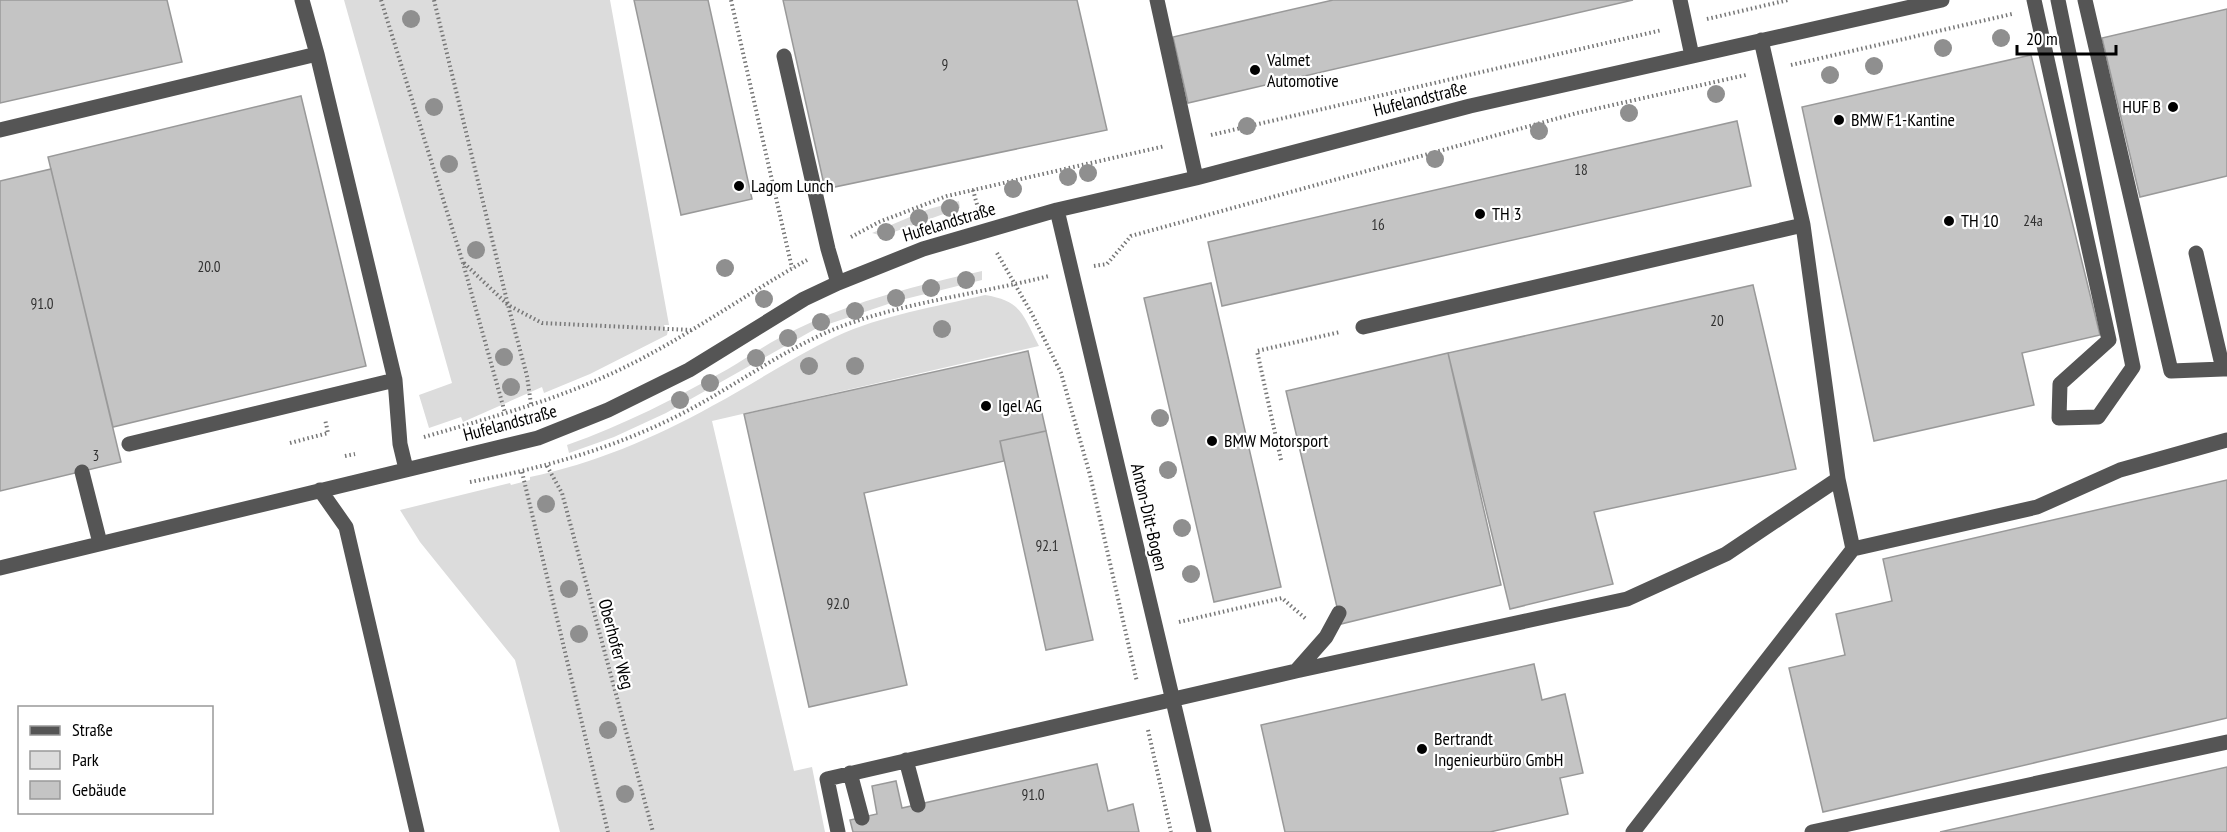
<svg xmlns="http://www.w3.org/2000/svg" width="2227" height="832" viewBox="0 0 2227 832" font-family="'PT Sans Narrow',sans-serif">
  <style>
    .green { fill: #dcdcdc }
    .building { fill: #c4c4c4; stroke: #999; stroke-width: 1.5 }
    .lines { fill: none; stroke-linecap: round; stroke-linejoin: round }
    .path { stroke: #777; stroke-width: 4; stroke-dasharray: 1.5 3; stroke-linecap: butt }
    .minor { stroke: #555; stroke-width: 15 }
    .tree { fill: #8f8f8f }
    .poi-dot { fill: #000; stroke: #fff; stroke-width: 2 }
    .labels { text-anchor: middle; stroke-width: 4.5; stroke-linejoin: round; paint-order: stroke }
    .number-label { font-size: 15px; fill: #313131 }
    .poi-label { font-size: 18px; fill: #000; stroke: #fff; text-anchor: start }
    .street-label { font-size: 18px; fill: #000; stroke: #fff }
  </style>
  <rect width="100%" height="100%" fill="#fff"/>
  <path class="green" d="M344 0H610L669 325H664L665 330H668L667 335 590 374 544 393 542 387 463 422 461 417 429 428 419 395 452 383Z
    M959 201 960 208 883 236 872 233 929 209Z
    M982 271V280L897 301 817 328 666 413 614 437 569 453 567 445C624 425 676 398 728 369 752 355 774 339 799 328 857 300 919 285 982 271Z
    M985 295C1022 301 1023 315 1039 346L712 421 794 771 812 767 825 832H560L515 660 420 542 400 510 510 483 511 485 530 480V477C592 464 655 438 712 406 753 384 793 357 835 337 882 315 935 307 985 295Z"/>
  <path class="building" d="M0 0H167L182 62 0 103Z
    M634 0H708L752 199 681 215Z
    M783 0H1077L1107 130 825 189Z
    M1333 0H1633L1188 103 1173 37Z
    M2227 9V176L2140 197 2102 38Z
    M2031 55 2100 335 2022 353 2034 405 1874 441 1802 107Z
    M301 96 366 366 113 427 48 157Z
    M1737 121 1751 186 1222 306 1208 242Z
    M51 169 121 462 0 491V181Z
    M1211 283 1281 587 1214 602 1144 298Z
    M1753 285 1796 469 1594 512 1613 584 1510 609 1448 353Z
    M1028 351 1046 431 1000 441 1004 461 864 493 907 685 809 707 744 414Z
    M1448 353 1501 585 1341 624 1286 391Z
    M1046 431 1093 640 1046 650 1000 441Z
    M2227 480V718L1823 812 1789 668 1845 655 1836 614 1892 601 1883 559Z
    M1534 664 1542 700 1565 694 1583 773 1560 778 1568 814 1490 832H1285L1261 725Z
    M1097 764 1108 811 1133 804 1139 832H853L850 820 877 814 872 786 896 781 902 808Z
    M2227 767V832H1940Z"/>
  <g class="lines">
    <path class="path" d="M381 0 463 263 505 413
      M434 0 508 305 527 376 531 404
      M731 0 792 268
      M1707 19 1788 0
      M1791 65 2012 14
      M1211 135 1662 30
      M973 190 978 208
      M851 237 879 222 947 196 1165 146
      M997 253 1032 314 1061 373 1090 475 1137 682
      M464 263 508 305 542 323 691 330
      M1094 266 1107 264 1131 236 1577 113 1746 75
      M424 437C482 420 542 404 597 380 672 348 737 299 807 260
      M290 443 328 433 325 419
      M345 456 355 454
      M1281 460 1257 351 1340 332
      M547 466 562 493 653 832
      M522 472 608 832
      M470 482C543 468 615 448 681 414 734 387 782 350 837 328 905 302 978 294 1049 276
      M1179 622 1282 598 1307 620
      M1148 730 1171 832"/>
    <path class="minor" d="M302 0 317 54
      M1157 0 1196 178
      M1680 0 1692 56
      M2034 0 2109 340 2060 384 2059 418 2098 417 2133 367 2058 0
      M2085 0 2171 371 2223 369
      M784 56 828 249 838 283
      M0 130 317 54 395 380 129 444
      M1057 210 1204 832
      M2196 253 2223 369H2227
      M1363 327 1803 225 1761 40
      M395 380 400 444 406 469
      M82 472 100 543
      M320 490 346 527 417 832
      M1853 549 2037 507 2120 470 2227 440
      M0 568 538 438 608 410 689 370 804 299 838 283 923 249 1057 210 1196 178 1470 106 1942 0
      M1296 671 1627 599 1726 554 1838 479
      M906 760 918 805
      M850 773 862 818
      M838 832 827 779 1296 671 1326 637 1339 613
      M1633 832 1853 549 1838 479 1803 225
      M1812 832 2227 742"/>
  </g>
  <g class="tree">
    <circle cx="411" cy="19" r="9"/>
    <circle cx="2001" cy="38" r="9"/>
    <circle cx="1943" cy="48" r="9"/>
    <circle cx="1874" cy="66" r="9"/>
    <circle cx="1830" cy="75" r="9"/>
    <circle cx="1716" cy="94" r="9"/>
    <circle cx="434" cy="107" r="9"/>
    <circle cx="1629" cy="113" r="9"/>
    <circle cx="1247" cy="126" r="9"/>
    <circle cx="1539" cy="131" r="9"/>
    <circle cx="1435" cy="159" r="9"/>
    <circle cx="449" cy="164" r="9"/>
    <circle cx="1088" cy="173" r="9"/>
    <circle cx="1068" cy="177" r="9"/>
    <circle cx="1013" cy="189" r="9"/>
    <circle cx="950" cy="208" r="9"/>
    <circle cx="919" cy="218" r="9"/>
    <circle cx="886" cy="232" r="9"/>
    <circle cx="476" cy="250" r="9"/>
    <circle cx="725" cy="268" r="9"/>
    <circle cx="966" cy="280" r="9"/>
    <circle cx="931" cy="288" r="9"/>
    <circle cx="896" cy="298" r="9"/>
    <circle cx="764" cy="299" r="9"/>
    <circle cx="855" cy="311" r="9"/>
    <circle cx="821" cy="322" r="9"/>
    <circle cx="942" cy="329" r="9"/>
    <circle cx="788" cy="338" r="9"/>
    <circle cx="504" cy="357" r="9"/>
    <circle cx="756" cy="358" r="9"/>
    <circle cx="809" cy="366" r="9"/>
    <circle cx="855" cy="366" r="9"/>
    <circle cx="710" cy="383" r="9"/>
    <circle cx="511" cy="387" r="9"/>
    <circle cx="680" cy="400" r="9"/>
    <circle cx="1160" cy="418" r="9"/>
    <circle cx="1168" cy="470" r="9"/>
    <circle cx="546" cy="504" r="9"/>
    <circle cx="1182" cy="528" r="9"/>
    <circle cx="1191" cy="574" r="9"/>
    <circle cx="569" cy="589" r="9"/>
    <circle cx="579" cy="634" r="9"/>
    <circle cx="608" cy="730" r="9"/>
    <circle cx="625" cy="794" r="9"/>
  </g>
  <g class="poi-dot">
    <circle cx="1255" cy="70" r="6"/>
    <circle cx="2173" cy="107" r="6"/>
    <circle cx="1839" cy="120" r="6"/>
    <circle cx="739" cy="186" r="6"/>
    <circle cx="1480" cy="214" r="6"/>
    <circle cx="1949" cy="221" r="6"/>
    <circle cx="986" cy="406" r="6"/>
    <circle cx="1212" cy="441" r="6"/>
    <circle cx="1422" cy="749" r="6"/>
  </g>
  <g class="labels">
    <g class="number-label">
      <text x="945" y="70">9</text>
      <text x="1581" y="175">18</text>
      <text x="2033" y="226">24a</text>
      <text x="1378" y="230">16</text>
      <text x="209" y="272">20.0</text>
      <text x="42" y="309">91.0</text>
      <text x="1717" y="326">20</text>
      <text x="96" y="461">3</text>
      <text x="1047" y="551">92.1</text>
      <text x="838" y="609">92.0</text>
      <text x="1033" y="800">91.0</text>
    </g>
    <g class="poi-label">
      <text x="1267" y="66">Valmet<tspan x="1267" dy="21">Automotive</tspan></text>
      <text x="2161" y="113" text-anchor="end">HUF B</text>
      <text x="1851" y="126">BMW F1-Kantine</text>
      <text x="751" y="192">Lagom Lunch</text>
      <text x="1492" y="220">TH 3</text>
      <text x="1961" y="227">TH 10</text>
      <text x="998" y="412">Igel AG</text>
      <text x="1224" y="447">BMW Motorsport</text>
      <text x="1434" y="745">Bertrandt<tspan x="1434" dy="21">Ingenieurbüro GmbH</tspan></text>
    </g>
    <g class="street-label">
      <text transform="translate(1420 99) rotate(-14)" y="6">Hufelandstraße</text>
      <text transform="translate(949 222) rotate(-17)" y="6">Hufelandstraße</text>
      <text transform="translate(510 423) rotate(-15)" y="6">Hufelandstraße</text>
      <text transform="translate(1149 517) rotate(77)" y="6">Anton-Ditt-Bogen</text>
      <text transform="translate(616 644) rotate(75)" y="6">Oberhofer Weg</text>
    </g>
  </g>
  <rect x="18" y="706" width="195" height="108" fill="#ffffff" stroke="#999999" stroke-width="1.5"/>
  <rect x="30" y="726" width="30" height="9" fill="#555555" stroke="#999999" stroke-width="1.5"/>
  <text x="72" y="736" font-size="18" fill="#000000">Straße</text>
  <rect x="30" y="751" width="30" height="18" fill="#dcdcdc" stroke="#999999" stroke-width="1.5"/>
  <text x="72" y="766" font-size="18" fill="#000000">Park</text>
  <rect x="30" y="781" width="30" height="18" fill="#c4c4c4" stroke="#999999" stroke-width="1.5"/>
  <text x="72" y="796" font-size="18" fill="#000000">Gebäude</text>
  <path d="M2017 45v9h99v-9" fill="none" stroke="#000000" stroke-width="3"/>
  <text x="2026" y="45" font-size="18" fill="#000000" stroke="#ffffff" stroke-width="4.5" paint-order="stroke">20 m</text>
</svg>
